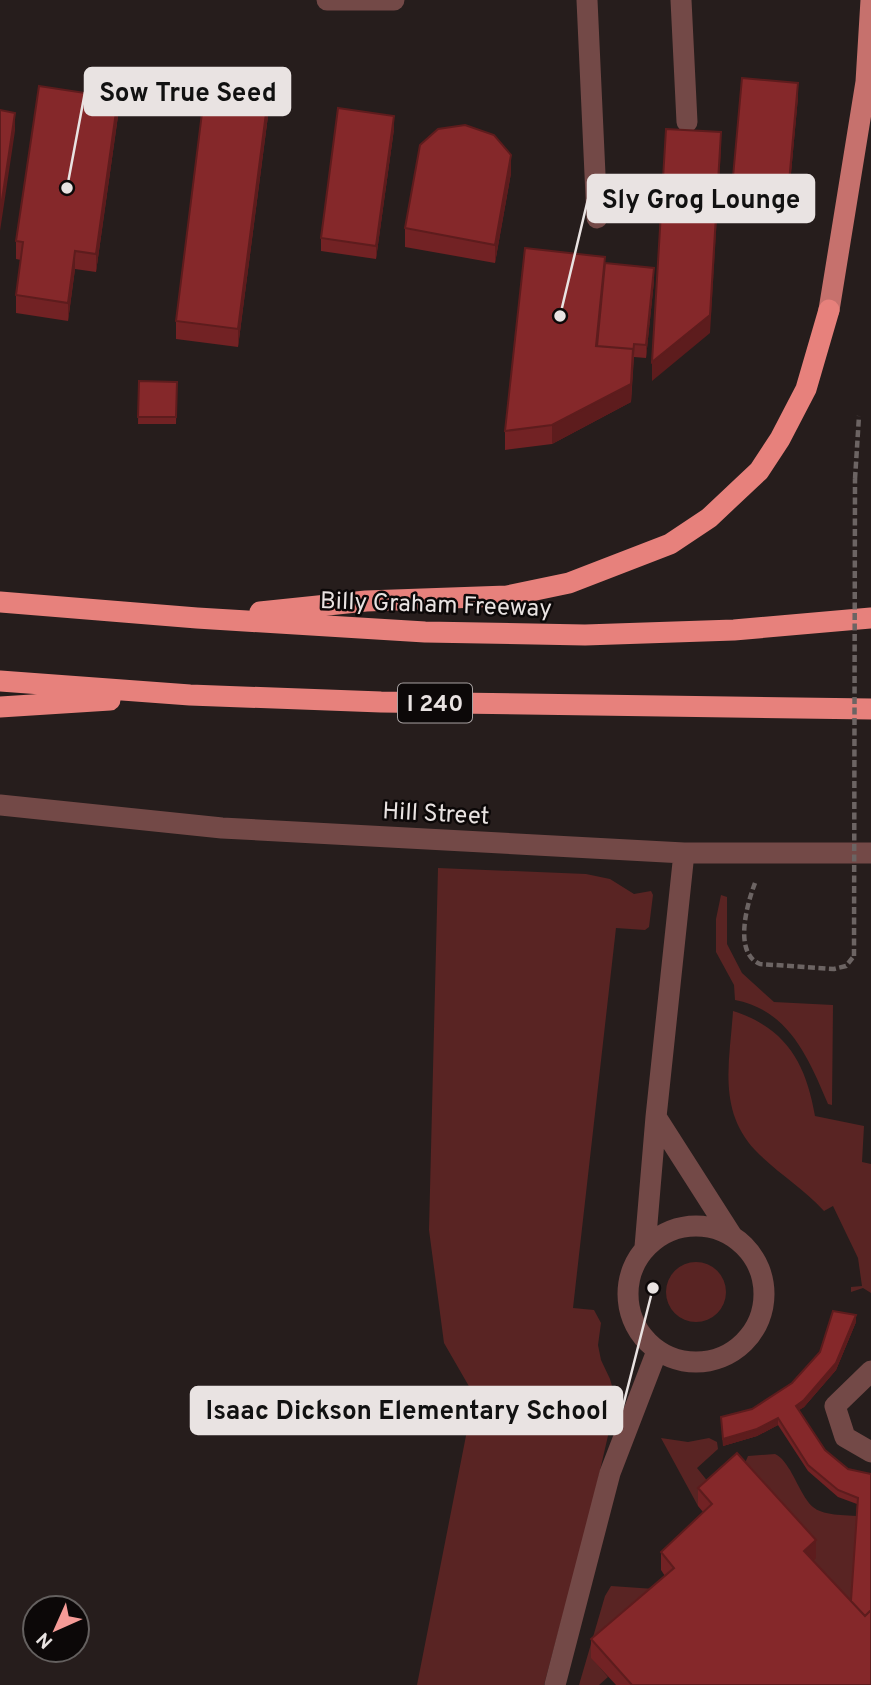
<svg xmlns="http://www.w3.org/2000/svg" width="871" height="1685" viewBox="0 0 871 1685" font-family="Overpass,sans-serif">
  <style>
    .green { fill: #592423 }
    .lines { fill: none; stroke-linecap: round; stroke-linejoin: round }
    .path { stroke: #6c6463; stroke-width: 4.5; stroke-dasharray: 7 3.5; stroke-linecap: butt }
    .minor { stroke: #734947; stroke-width: 21 }
    .major { stroke: #c6716d; stroke-width: 21 }
    .highway { stroke: #e7817c; stroke-width: 21 }
    .path-bridge { stroke: #6c6463; stroke-width: 4.5; stroke-dasharray: 7 3.5; stroke-linecap: butt }
    .wall { fill: #722224 }
    .shaded-wall { fill: #5d1c1d }
    .building { fill: #85282a; stroke: #5d1c1d; stroke-width: 2 }
    .labels { text-anchor: middle; stroke-width: 5; stroke-linejoin: round; paint-order: stroke }
    .shield { fill: #0c0808; stroke: #a7a1a1; stroke-width: 2 }
    .shield-label { font-size: 23px; font-weight: bold; fill: #e9e3e2 }
    .street-label { font-size: 24px; fill: #e9e3e2; stroke: #0c0808 }
    .leader { fill: none; stroke: #e9e3e2; stroke-width: 2.5 }
    .callout-dot { fill: #e9e3e2; stroke: #0c0808; stroke-width: 2.5 }
    .callout { fill: #e9e3e2; stroke: #e9e3e2; stroke-width: 2.5 }
    .callout-label { font-size: 26px; text-anchor: middle; font-weight: bold; fill: #111 }
  </style>
  <rect width="100%" height="100%" fill="#261d1c"/>
  <path class="green" d="M438 868 586 874 610 879 634 894 651 891 653 895 649 927 645 930 616 928 573 1308 594 1310 601 1323 598 1345 601 1360 610 1379 614 1393 610 1427 589 1518 544 1685H417L474 1395 444 1343 429 1230Z
    M721 895 727 897V944L742 973 774 1002 833 1005 832 1105 828 1104C809 1059 789 1010 735 1000L734 985 716 952V919Z
    M733 1011C786 1028 806 1063 815 1116L864 1126 862 1162 871 1164V1293L863 1288 851 1292V1287L862 1286 858 1258 833 1206 824 1211C803 1188 776 1172 755 1150 717 1109 730 1060 733 1011Z
    M666 1292a30 30 0 1 1 60 0a30 30 0 1 1-60 0Z
    M661 1438 688 1442 709 1438 717 1442 718 1449 697 1468 709 1483 698 1506Z
    M775 1454C783 1458 785 1463 790 1470 812 1510 808 1514 857 1516L850 1619 804 1569 816 1558 745 1463 748 1456Z
    M611 1586 669 1590 591 1657 608 1677 599 1685H579L605 1596Z"/>
  <g class="lines">
    <path class="path" d="M855 479 859 416
      M755 883C747 904 733 953 760 964L834 969 846 966 854 956"/>
    <path class="minor" d="M327 0H394
      M587 0 597 218
      M681 0 687 122
      M0 805 222 828 684 853H871
      M656 1117 732 1236
      M628 1294a68 68 0 1 1 136 0a68 68 0 1 1-136 0Z
      M645 1247 656 1117 684 853
      M871 1371 835 1406 845 1437 871 1452
      M555 1685 610 1473 657 1351"/>
    <path class="major" d="M829 310 866 82 871 0"/>
    <path class="highway" d="M0 602 197 618 425 632 585 635 734 630 871 618
      M260 612 366 601 507 596 569 583 670 544 709 518 759 471 780 439 806 389 829 310
      M0 681 190 695 381 702 871 709
      M0 707 110 700"/>
    <path class="path-bridge" d="M854 956 855 479"/>
  </g>
  <path class="wall" d="M798 97 788 206 732 201V188Z
    M118 116 96 272 75 269 68 321 16 313V295L21 260 16 259V241Z
    M268 116 238 347 176 339V321Z
    M394 129 376 259 321 251V238Z
    M511 173 495 263 405 247V228Z
    M605 263 654 281 646 358 634 357 631 402 552 444 505 450V431Z
    M139 381 177 382 176 424H138Z
    M856 1322 836 1370 804 1407 799 1410 825 1450 848 1469 871 1474V1685H616L591 1658V1639L665 1576 661 1570V1552L703 1512 698 1506V1488L816 1558 813 1561 851 1601 857 1504 838 1497 808 1471 778 1425 757 1436 723 1446 721 1417 752 1409 792 1383Z"/>
  <path class="shaded-wall" d="M798 83V97L788 206V193Z
    M118 98V116L96 272V254Z
    M268 98V116L238 347V329Z
    M15 113V131L0 231V213Z
    M394 116V129L376 259V246Z
    M721 132V150L710 333 652 381V362Z
    M511 155V173L495 263V245Z
    M75 251V269L68 321V303Z
    M654 268V281L646 358V345Z
    M634 344 631 402 552 444V425Z
    M856 1315V1322L836 1370 804 1407 796 1412V1406Z
    M778 1418V1425L757 1436 723 1446V1439Z
    M816 1540V1558L804 1569V1551Z"/>
  <path class="building" d="M742 78 798 83 788 193 732 188Z
    M39 86 118 98 96 254 75 251 68 303 16 295 23 242 16 241Z
    M205 89 268 98 238 329 176 321Z
    M338 108 394 116 376 246 321 238Z
    M0 110 15 113 0 213Z
    M465 125 494 135 511 155 495 245 405 228 420 145 438 129Z
    M666 129 721 132 710 315 652 362Z
    M525 248 605 257 596 346 633 349 631 384 552 425 505 431Z
    M605 263 654 268 646 345 634 344 633 355V349L597 346Z
    M139 381 177 382 176 417H138Z
    M833 1311 856 1315 836 1363 804 1400 796 1406 825 1450 848 1469 871 1474V1610L865 1616 851 1601 858 1498 838 1490 808 1465 778 1418 757 1429 723 1439 721 1417 752 1409 792 1383 820 1352Z
    M737 1453 816 1540 804 1551 865 1616 871 1610V1685H632L591 1639 674 1568 661 1552 712 1504 698 1488Z"/>
  <g class="labels">
    <rect class="shield" x="398" y="683.5" width="74" height="39" rx="5"/>
    <g class="shield-label">
      <text x="435" y="711">I 240</text>
    </g>
    <g class="street-label">
      <text transform="translate(436 604) rotate(2)" y="8">Billy Graham Freeway</text>
      <text transform="translate(436 813) rotate(3)" y="8">Hill Street</text>
    </g>
  </g>
  <path class="leader" d="M67 188L85 92M560 316L588 199M653 1288L622 1410"/>
  <g class="callout-dot">
    <circle cx="67" cy="188" r="7"/>
    <circle cx="560" cy="316" r="7"/>
    <circle cx="653" cy="1288" r="7"/>
  </g>
  <g class="callout">
    <rect x="85" y="68" width="205" height="47" rx="7"/>
    <rect x="588" y="175" width="226" height="47" rx="7"/>
    <rect x="191" y="1387" width="431" height="47" rx="7"/>
  </g>
  <g class="callout-label">
    <text x="188" y="101">Sow True Seed</text>
    <text x="701" y="208">Sly Grog Lounge</text>
    <text x="407" y="1419">Isaac Dickson Elementary School</text>
  </g>
  <g transform="translate(56 1629) rotate(225)"><circle r="33" fill="#0c0808" stroke="#64605f" stroke-width="2"/>
  <path d="M0-5L12 26L0 18L-12 26Z" fill="#f59b97"/>
  <text y="-10" font-size="19" font-weight="bold" text-anchor="middle" fill="#e9e3e2">N</text>
  </g>
</svg>
